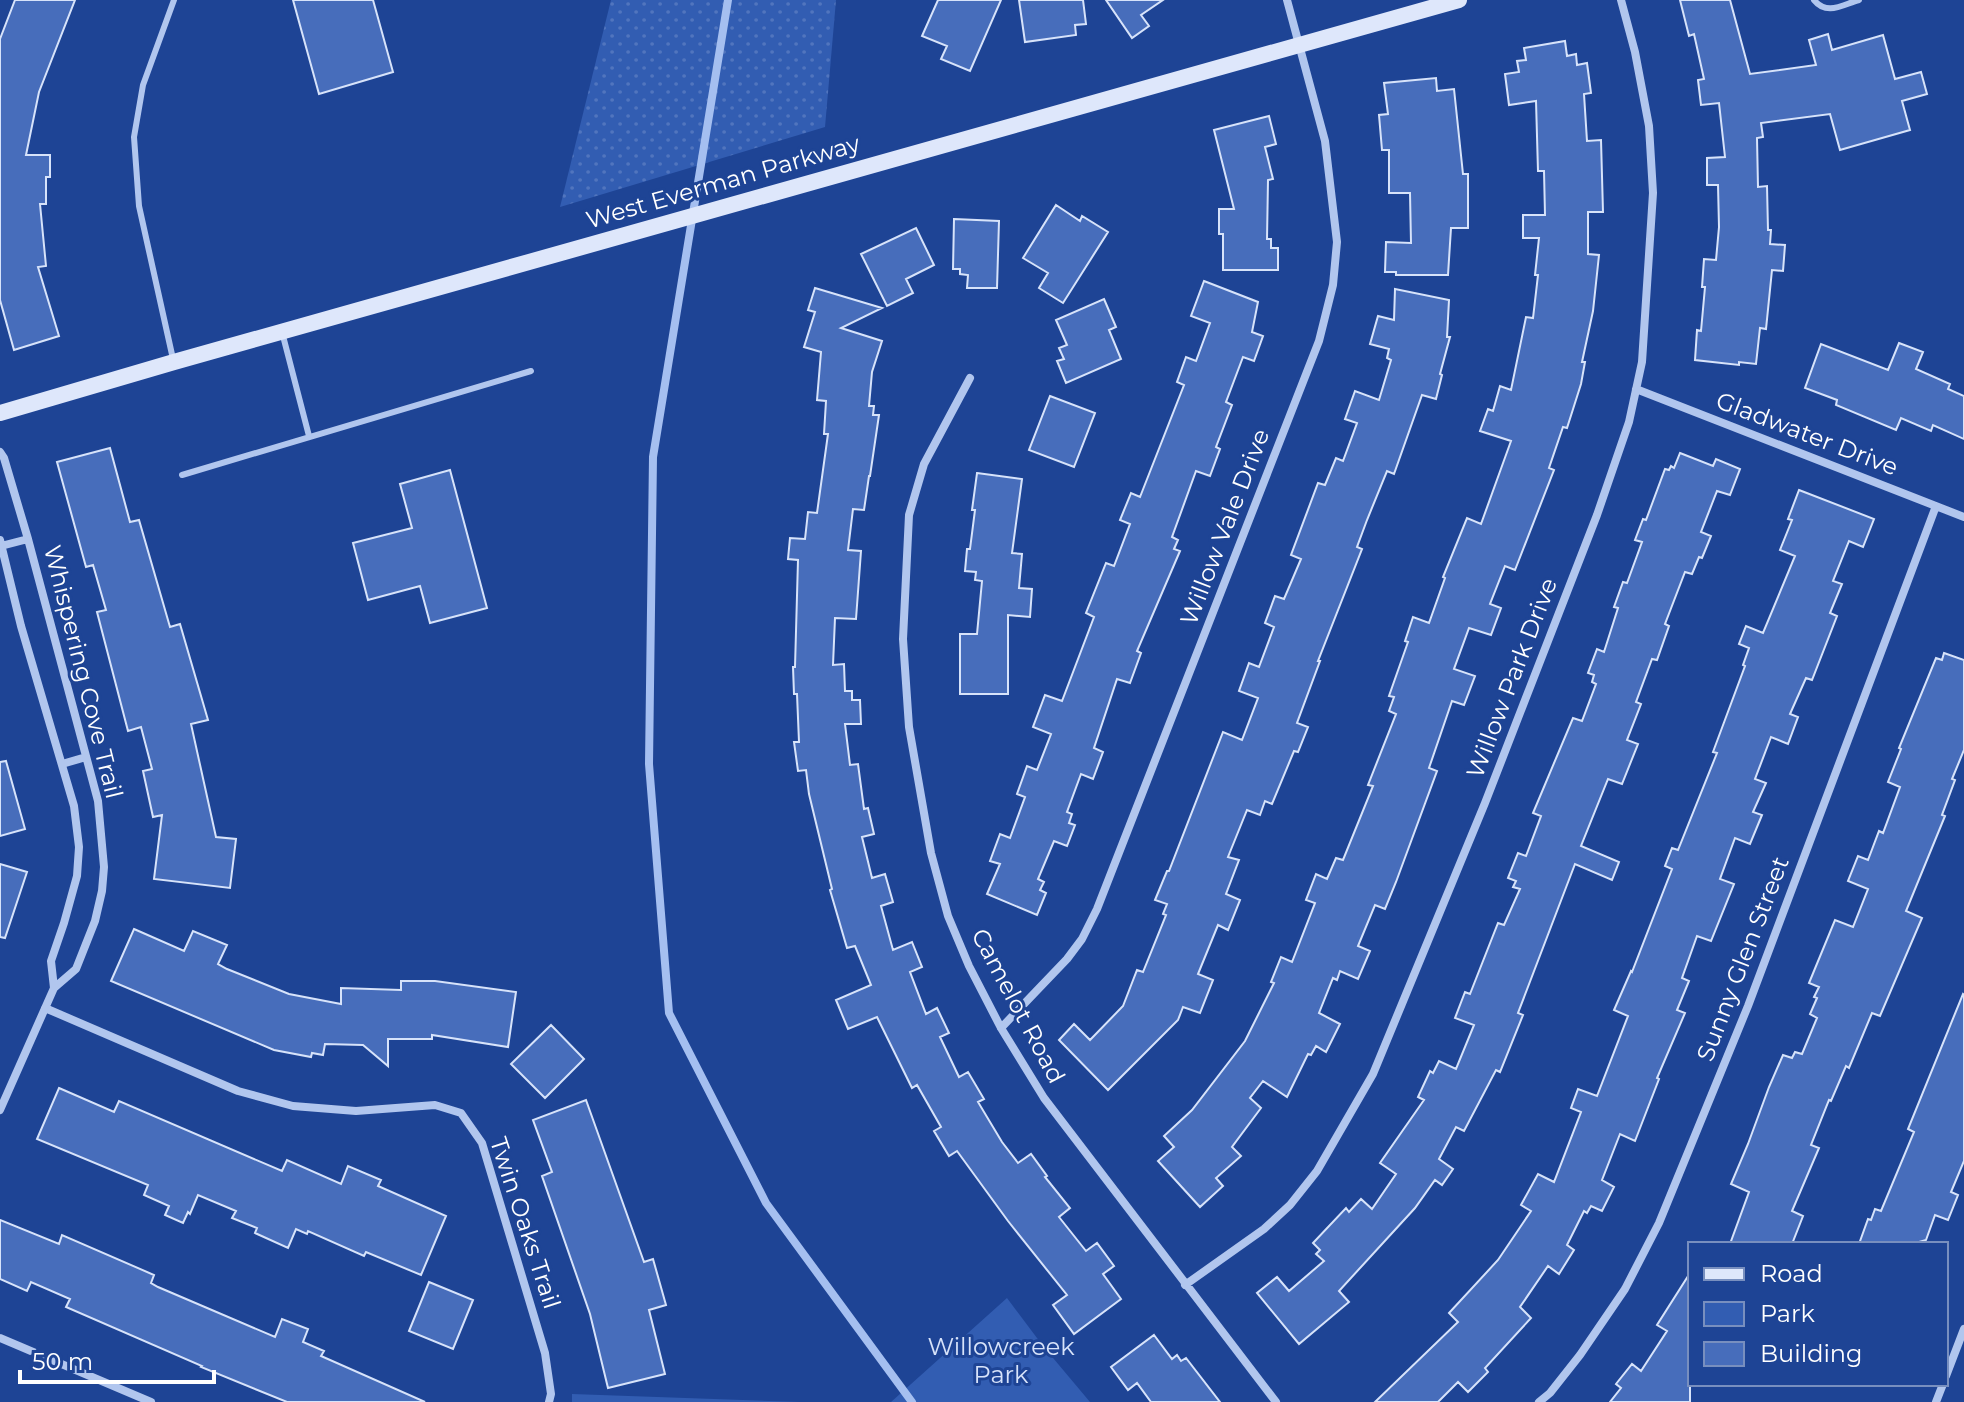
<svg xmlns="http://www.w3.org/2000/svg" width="1964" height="1402" viewBox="0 0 1964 1402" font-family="Montserrat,sans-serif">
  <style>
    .grass { fill: url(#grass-dots) }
    .green { fill: #325db2 }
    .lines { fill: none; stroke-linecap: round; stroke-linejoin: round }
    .stream { stroke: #a5bff0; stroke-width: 8 }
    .building { fill: #476dbb; stroke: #d7e3fa; stroke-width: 2 }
    .lane { stroke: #b1c6ee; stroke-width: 6 }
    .street { stroke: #b1c6ee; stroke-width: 8 }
    .secondary { stroke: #dee7fb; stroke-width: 16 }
    .labels { text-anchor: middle; stroke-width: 6; stroke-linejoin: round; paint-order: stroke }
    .street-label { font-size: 24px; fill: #fff; stroke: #1e4495 }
    .park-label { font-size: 24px; fill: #d7e3fa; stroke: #1e4495 }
  </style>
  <defs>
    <pattern id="grass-dots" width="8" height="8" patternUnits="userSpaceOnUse" patternTransform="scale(2)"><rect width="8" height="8" fill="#325db2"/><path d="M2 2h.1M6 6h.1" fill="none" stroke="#5175be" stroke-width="1.8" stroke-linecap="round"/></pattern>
  </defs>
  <rect width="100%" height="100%" fill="#1e4495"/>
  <path class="grass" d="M611 0H836L825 127 560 207Z"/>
  <path class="green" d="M1007 1298 1043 1346 1090 1402H891Z
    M572 1394 800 1402H572Z"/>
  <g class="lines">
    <path class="stream" d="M728 0 653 457 649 764 669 1013 766 1203 912 1402"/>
  </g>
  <path class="building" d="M15 0H75L39 92 26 155H50V177H46V204H40L46 266 38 267 59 336 14 350 0 300V39Z
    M293 0H373L393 72 319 94Z
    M938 0H1001L970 71 941 59 947 46 922 36Z
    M1019 0H1083L1086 24 1075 25 1076 35 1025 42Z
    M1106 0H1163L1141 15 1149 26 1132 38Z
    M1680 0H1730L1750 74 1816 65 1809 40 1828 34 1832 50 1883 35 1895 79 1921 72 1927 94 1902 101 1910 130 1840 150 1830 114 1761 123 1763 137 1757 138 1758 187 1767 186 1768 230H1771L1770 244 1785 245 1783 271 1772 270 1766 329 1760 328 1756 364 1739 362V365L1695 360 1697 330 1701 331 1705 287H1702L1704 259 1716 260 1719 227 1718 185H1707V158L1725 157 1719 103 1701 105 1698 80 1704 79 1694 34 1689 36Z
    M1565 41 1567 56 1576 54 1577 65 1587 63 1591 93 1584 94 1587 141 1601 140 1603 212H1588V254L1599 255 1593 311 1582 362H1585L1581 384 1567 428 1563 427 1549 468 1554 470 1515 570 1505 566 1490 604 1501 608 1491 635 1469 628 1454 669 1475 676 1464 705 1452 701 1429 768 1437 771 1396 882 1385 909 1375 905 1358 946 1370 951 1358 979 1340 971 1337 980 1333 978 1319 1013 1340 1024 1326 1052 1316 1046 1311 1055 1308 1054 1287 1097 1263 1081 1250 1098 1261 1108 1232 1147 1241 1156 1216 1178 1223 1186 1200 1207 1158 1161 1174 1147 1164 1136 1192 1110 1245 1041 1274 983 1271 982 1281 957 1292 962 1315 903 1306 900 1316 874 1327 879 1336 858 1343 860 1373 786 1368 785 1396 714 1389 711 1394 697 1389 696 1408 642 1405 641 1413 617 1429 623 1445 578 1443 577 1467 518 1481 524 1511 441 1480 431 1488 409 1493 411 1500 386 1511 390 1526 317 1533 318 1538 275H1535L1539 238H1523V215H1545L1544 171H1538L1536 101 1509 105 1505 74 1519 72 1517 61 1526 60 1524 48Z
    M1436 78 1437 91 1454 89 1463 174H1468V228H1451L1448 275H1396V272H1385L1386 242 1411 243 1410 193H1389V150H1382L1379 115 1388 114 1384 83Z
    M1269 116 1276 144 1265 147 1273 179 1268 180 1267 239H1271V248H1278V270H1223V234H1219V209H1234L1214 130Z
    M1056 205 1080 221 1082 216 1108 232 1063 303 1039 288 1048 273 1023 258Z
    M954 219 999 221 997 288H967L968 275 960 274V269H953Z
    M916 228 934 265 906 279 913 293 887 306 861 254Z
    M1204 281 1258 302 1252 332 1263 336 1254 361 1243 357 1226 402 1232 405 1216 447 1220 449 1210 476 1196 471 1172 537 1178 540 1174 549 1180 551 1137 651 1141 653 1130 683 1117 679 1094 748 1103 752 1093 779 1081 774 1067 812 1072 814 1069 823 1075 825 1067 846 1054 841 1038 879 1044 882 1040 890 1046 893 1037 915 987 894 1000 864 990 861 1000 834 1010 838 1025 797 1017 794 1027 766 1037 770 1051 734 1033 727 1045 695 1062 701 1094 617 1086 613 1106 563 1114 566 1130 524 1120 520 1131 493 1140 497 1184 385 1177 382 1186 357 1196 361 1210 323 1191 316Z
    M815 288 882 308 841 328 882 341 872 372 869 406H874L873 415H879L870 476H869L864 510 853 509 848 550 861 551 856 619 835 618 833 665 844 664 845 691H852V700H860L861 724H845L850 765 858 764 864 809 868 808 874 834 862 837 872 878 885 874 893 902 881 906 893 950 912 942 922 967 910 972 926 1014 937 1008 949 1033 940 1037 959 1077 968 1072 984 1099 978 1102 1002 1142 1018 1163 1031 1154 1047 1176 1045 1177 1070 1208 1059 1217 1086 1251 1097 1243 1114 1266 1103 1274 1121 1299 1074 1334 1053 1305 1067 1295 1008 1221 957 1151 949 1156 934 1131 941 1127 917 1085 912 1088 877 1017 848 1029 836 1000 871 985 855 946 847 948 830 890 832 889 809 794 806 770 798 771 794 742H799L797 694H794L793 667H795L798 560 788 559 790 538 805 539 808 512 817 513 828 434H824L826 401 817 400 821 352 804 347 815 312 808 310Z
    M1395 289 1449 300 1447 337H1450L1440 374 1442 375 1436 399 1422 395 1394 474 1387 471 1367 520 1357 547 1362 549 1318 661H1320L1297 723 1308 727 1298 752 1294 751 1272 804 1265 801 1260 815 1247 810 1228 857 1239 860 1226 894 1240 900 1228 930 1218 925 1198 974 1213 980 1200 1013 1183 1007 1178 1020 1108 1090 1059 1040 1074 1024 1090 1040 1123 1006 1137 970 1143 972 1166 915 1163 914 1167 904 1155 900 1167 871H1169L1223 732 1242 740 1258 698 1239 691 1249 663 1259 667 1274 627 1265 623 1275 596 1284 599 1301 559 1291 555 1318 483 1325 485 1336 458 1343 461 1357 423 1345 419 1355 391 1379 400 1391 360 1387 358 1389 349 1370 344 1378 316 1394 320Z
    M1104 299 1116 327 1109 330 1121 359 1066 383 1057 361 1064 359 1059 348 1067 345 1056 320Z
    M1899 343 1923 352 1916 369 1950 384 1948 389 1964 396V439L1933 425 1931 431 1901 418 1896 430 1836 405 1837 400 1805 388 1821 344 1888 370Z
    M1050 396 1095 413 1074 467 1029 450Z
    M110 448 130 522 139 520 170 627 180 624 208 720 191 724 216 837 236 839 230 888 154 879 162 815 153 817 143 771 152 769 141 727 128 731 97 612 106 610 93 565 86 567 57 462Z
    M1680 453 1713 466 1716 459 1740 469 1730 495 1717 491 1701 532 1711 536 1702 558 1699 557 1692 574 1685 572 1665 624 1669 626 1657 660 1652 659 1636 702 1641 704 1627 740 1638 744 1622 784 1608 779 1581 846 1619 862 1612 880 1575 864 1518 1013 1523 1015 1500 1072 1496 1070 1464 1131 1456 1127 1439 1159 1453 1169 1442 1185 1435 1180 1415 1208 1339 1291 1349 1302 1299 1344 1257 1293 1277 1277 1289 1291 1324 1261 1316 1254 1320 1250 1313 1243 1346 1208 1349 1212 1361 1199 1372 1209 1396 1174 1380 1163 1424 1100 1418 1097 1430 1071 1433 1073 1439 1061 1456 1069 1474 1025 1455 1018 1465 992 1470 994 1498 923 1504 925 1520 889 1513 887 1516 881 1508 878 1518 853 1526 856 1541 816 1533 813 1573 718 1582 721 1596 684 1592 682 1594 675 1588 673 1597 649 1604 652 1618 608 1614 607 1623 582 1627 583 1642 542 1635 540 1643 519 1646 520 1665 469 1669 470 1671 466 1674 468Z
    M450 470 487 608 430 623 420 586 368 600 353 543 412 528 400 484Z
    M977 473 1022 479 1012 553 1022 554 1019 588 1032 589 1030 617 1008 615V694H960V634H977L982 581 975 580 976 572 965 571 967 549H970L975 510H972Z
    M1799 490 1874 519 1863 547 1849 541 1833 581 1842 584 1830 613 1837 616 1812 680 1806 678 1790 714 1798 717 1788 744 1771 737 1755 779 1766 783 1753 812 1762 815 1750 844 1735 838 1720 879 1734 884 1711 941 1697 936 1682 978 1689 981 1677 1010 1685 1013 1657 1078 1659 1079 1635 1141 1620 1134 1602 1180 1614 1187 1602 1211 1591 1206 1587 1213 1584 1211 1567 1245 1574 1250 1559 1274 1548 1266 1520 1307 1531 1318 1485 1368 1488 1372 1468 1392 1458 1382 1438 1402H1375L1458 1322 1449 1313 1498 1260 1531 1211 1521 1205 1538 1174 1554 1182 1581 1112 1571 1108 1578 1089 1597 1096 1628 1016 1614 1010 1631 971 1632 972 1672 869 1665 866 1672 848 1678 850 1717 753 1713 752 1745 666 1743 665 1749 648 1739 644 1746 626 1763 633 1795 556 1780 550 1792 520 1788 519Z
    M1944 653 1964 660V750L1952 779 1955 780 1942 815 1945 816 1906 911 1922 918 1880 1016 1872 1013 1849 1068 1846 1066 1831 1101 1829 1100 1811 1145 1819 1148 1792 1211 1803 1216 1792 1244H1730L1749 1192 1731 1184 1748 1144 1769 1087 1783 1055 1792 1058 1795 1052 1802 1054 1817 1018 1810 1014 1817 998 1814 997 1819 987 1809 983 1835 920 1853 927 1868 889 1848 881 1858 856 1868 860 1879 831 1883 833 1900 787 1888 782 1901 749 1899 748 1936 658 1942 660Z
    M6 761 25 829 0 836V762Z
    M0 864 27 872 5 938 0 937Z
    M134 929 184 951 193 931 227 945 218 964 227 969 289 994 341 1004V988L401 990V981H435L516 992 508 1047 432 1035V1039H388V1066L363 1045 325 1044 323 1055 312 1053 311 1057 274 1050 111 981Z
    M1963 994 1964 995V1161L1951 1192 1958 1195 1948 1220 1935 1215 1926 1240 1912 1244H1859L1868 1219 1871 1220 1875 1209 1881 1211 1914 1132 1908 1129Z
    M551 1025 584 1059 545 1098 511 1064Z
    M59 1088 114 1112 119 1101 282 1171 287 1160 341 1184 348 1166 381 1180 378 1186 446 1216 421 1275 366 1252 364 1256 308 1231 307 1234 296 1229 288 1248 255 1233 257 1228 232 1218 236 1211 198 1195 190 1214 188 1212 183 1223 165 1215 169 1206 144 1195 148 1185 37 1139Z
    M586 1100 644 1262 653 1259 666 1305 649 1310 665 1374 608 1388 590 1314 542 1176 552 1172 533 1120Z
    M0 1220 59 1244 62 1235 154 1275 151 1283 158 1287 275 1337 282 1319 308 1329 303 1342 324 1351 321 1356 425 1402H287L201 1367 202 1366 66 1307 70 1299 31 1282 27 1291 0 1279Z
    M1690 1273V1402H1610L1621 1388 1616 1384 1632 1364 1641 1371 1667 1331 1657 1325Z
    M429 1282 473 1300 453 1349 409 1331Z
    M1154 1335 1172 1359 1177 1355 1181 1361 1186 1358 1220 1402H1151L1137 1383 1128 1390 1111 1367Z"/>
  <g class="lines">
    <path class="lane" d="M1814 0C1827 16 1842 5 1859 0
      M282 332 309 436
      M173 359 139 206 134 137 143 85 174 0
      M182 475 531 371"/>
    <path class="street" d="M970 378 924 464 909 515 903 639 909 727 931 853 948 916 969 966 1001 1028 1044 1098 1276 1402
      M1636 389 1964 517
      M0 452 4 458 28 539 98 801 104 867 102 891 95 921 76 969 54 988 0 1110
      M0 540 21 626 74 806 79 847 77 876 64 923 51 961 54 988
      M1 546 28 539
      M62 764 86 757
      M45 1008 238 1091 293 1106 356 1111 435 1105 461 1113 482 1143 545 1353 551 1394 549 1402
      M1001 1028 1067 959 1082 939 1097 909 1319 341 1333 285 1337 242 1325 141 1287 0
      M1185 1285 1264 1229 1290 1205 1317 1171 1373 1074 1485 803 1597 515 1629 422 1642 362 1653 193 1649 126 1635 52 1621 0
      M0 1338 151 1402
      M1946 1376 1964 1329
      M1539 1402 1550 1393 1580 1355 1625 1289 1659 1223 1748 1006 1936 506
      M1936 1402 1943 1384"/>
    <path class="secondary" d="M0 413 174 362 1459 0"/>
  </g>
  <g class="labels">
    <g class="street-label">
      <text transform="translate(723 182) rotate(-16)" y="8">West Everman Parkway</text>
      <text transform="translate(1807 434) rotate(21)" y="8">Gladwater Drive</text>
      <text transform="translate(1225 527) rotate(-69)" y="8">Willow Vale Drive</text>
      <text transform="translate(83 672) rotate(76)" y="8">Whispering Cove Trail</text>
      <text transform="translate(1512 678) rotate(-69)" y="8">Willow Park Drive</text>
      <text transform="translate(1743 959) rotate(-69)" y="8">Sunny Glen Street</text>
      <text transform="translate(1018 1006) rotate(62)" y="8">Camelot Road</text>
      <text transform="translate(525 1223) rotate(72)" y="8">Twin Oaks Trail</text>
    </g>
    <g class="park-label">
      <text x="1001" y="1355">Willowcreek<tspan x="1001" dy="28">Park</tspan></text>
    </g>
  </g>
  <rect x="1688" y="1242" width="260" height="144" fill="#1e4495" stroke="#788fbf" stroke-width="2"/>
  <rect x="1704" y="1268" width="40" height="12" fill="#dee7fb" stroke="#788fbf" stroke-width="2"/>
  <text x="1760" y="1282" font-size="24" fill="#ffffff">Road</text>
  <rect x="1704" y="1302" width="40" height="24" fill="#325db2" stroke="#788fbf" stroke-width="2"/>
  <text x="1760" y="1322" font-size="24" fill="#ffffff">Park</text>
  <rect x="1704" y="1342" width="40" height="24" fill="#476dbb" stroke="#788fbf" stroke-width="2"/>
  <text x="1760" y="1362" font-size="24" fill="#ffffff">Building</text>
  <path d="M20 1370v12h194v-12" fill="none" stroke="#ffffff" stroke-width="4"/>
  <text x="32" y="1370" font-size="24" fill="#ffffff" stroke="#1e4495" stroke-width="6" paint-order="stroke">50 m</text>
</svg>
